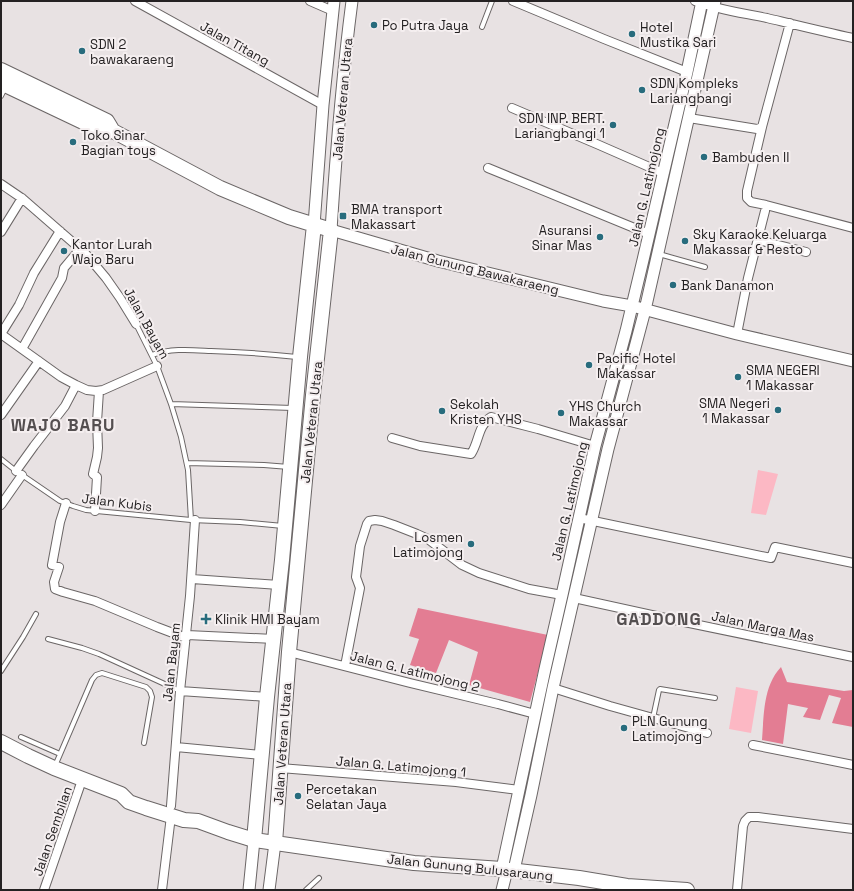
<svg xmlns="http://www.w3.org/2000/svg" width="854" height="891" viewBox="0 0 854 891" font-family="'Space Grotesk',sans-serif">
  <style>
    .green { fill: #fcb8c4 }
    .forest { fill: #e37d93 }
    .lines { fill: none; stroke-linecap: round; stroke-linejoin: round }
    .lane-casing { stroke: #6b6666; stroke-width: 6 }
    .street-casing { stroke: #6b6666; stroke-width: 10 }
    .secondary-casing { stroke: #6b6666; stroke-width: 13 }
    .highway-casing { stroke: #6b6666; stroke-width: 16 }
    .lane { stroke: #fff; stroke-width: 4 }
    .street { stroke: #fff; stroke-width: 8 }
    .secondary { stroke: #fff; stroke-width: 11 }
    .highway { stroke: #fff; stroke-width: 14 }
    .poi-dot { fill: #286c7d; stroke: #f5eff0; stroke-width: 1.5 }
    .labels { text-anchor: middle; stroke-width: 4; stroke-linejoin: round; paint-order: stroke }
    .poi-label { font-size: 13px; fill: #242122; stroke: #f5eff0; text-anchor: start }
    .street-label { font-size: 13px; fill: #242122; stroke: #f5eff0 }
    .district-label { font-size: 17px; font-weight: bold; letter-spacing: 1px; fill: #544f50; stroke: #f5eff0 }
  </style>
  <rect width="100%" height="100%" fill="#e8e2e3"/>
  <path class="green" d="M758 470 778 474 766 515 751 513Z
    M736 687 758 691 751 733 729 729Z"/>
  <path class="forest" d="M418 608 548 635 530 702 469 685 478 652 449 640 436 673 410 665 419 639 409 636Z
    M781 667 787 682 844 691 853 690V727L832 723 841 698 829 695 820 720 803 717 808 708 788 704 783 744 762 740C764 715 763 686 781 667Z"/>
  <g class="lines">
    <defs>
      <path id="lane" d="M482 27 492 1
        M1 96 5 88
        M659 254 705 267
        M136 324 157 366 171 404 181 437 188 470 191 520
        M152 355C172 348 191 350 211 351 240 352 269 354 297 357
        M171 404 293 408
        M1 459 16 471
        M187 463 264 465 289 467
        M22 475 60 501 73 506 86 510 191 520 240 522 283 526
        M48 639 82 648 99 654 180 691
        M1 671 23 637 36 614
        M653 718 659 690 660 689 715 698
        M21 737 60 754
        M55 766 92 680 96 675 102 673 146 687 150 691 152 697 144 743
        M306 890 319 878"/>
      <path id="street" d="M135 1 323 105
        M310 1 333 11
        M513 1 604 39 687 72
        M695 1C718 10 743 13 767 18 796 25 824 32 853 38
        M790 23 762 127 747 191V198L751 202 766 205 853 228
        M512 108 599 145 663 173
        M689 118 757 129 762 127
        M488 168 649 234
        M1 184 23 199 85 253 106 278 120 298 136 324
        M1 232 22 198
        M758 240 806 252
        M1 334 61 377 76 385 87 390 96 391 103 390 157 366
        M1 334 19 305 34 273 60 231
        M737 334 748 278 765 211
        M22 349 62 278 64 268 80 249
        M1 415 39 361
        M392 438 420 446 471 454C479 442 478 425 491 417L538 429 595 446
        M16 471 34 446 65 406 76 385
        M66 503 60 522 52 565 59 567 54 582 55 589 63 592 95 601 157 627 186 638
        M1 505 22 475
        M95 511 97 477 93 474 97 457 98 448 97 422 99 391
        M579 518 771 558 775 547 853 563
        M192 579 279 585
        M574 598 670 619 853 657
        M187 635 274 639
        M289 652 410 683 498 704 535 714
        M345 666 360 588 356 577 360 546 367 524 369 521 375 520 382 521 394 525 417 534 428 539 462 565 479 573 529 589 562 595
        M553 688 610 706 707 733
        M180 691 267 697
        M753 745 853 765
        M176 747 261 755
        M280 768 456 782 519 790
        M171 806 180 691 190 596 195 520
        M44 890 82 780
        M162 890 171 816
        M737 890 743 826 745 821 749 817H758L853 829"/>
      <path id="secondary" d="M352 1C342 77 336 153 331 230L438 261 603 301 632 306 737 334 853 361
        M314 225 323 105 334 1
        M502 869 545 669 562 595 595 446 626 331 643 260 687 72 702 1
        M514 870 531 795 553 688 608 449 645 310 715 1
        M249 890 254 840
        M269 890 275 843
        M502 890 507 870"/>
      <path id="highway" d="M1 70 107 121 113 131
        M1 83 104 132 113 131 220 188 289 217 331 230 313 395 289 652 275 843
        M1 742 28 756 54 768 121 794 129 802 146 808 184 820 198 821 228 832 254 840 414 863 502 869 579 878 627 886 687 890
        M254 840 267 697 282 560 300 357 314 225"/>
    </defs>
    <use href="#lane" class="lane-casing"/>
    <use href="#street" class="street-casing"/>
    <use href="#secondary" class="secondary-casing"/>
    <use href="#highway" class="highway-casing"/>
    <use href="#lane" class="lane"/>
    <use href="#street" class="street"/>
    <use href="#secondary" class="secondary"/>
    <use href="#highway" class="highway"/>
  </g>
  <g class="poi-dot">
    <circle cx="374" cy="25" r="4"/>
    <circle cx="632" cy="34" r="4"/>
    <circle cx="82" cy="51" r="4"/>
    <circle cx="642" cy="90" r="4"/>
    <circle cx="613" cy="125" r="4"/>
    <circle cx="73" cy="142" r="4"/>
    <circle cx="704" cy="157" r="4"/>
    <rect x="339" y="212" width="8" height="8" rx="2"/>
    <circle cx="600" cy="237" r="4"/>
    <circle cx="685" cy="241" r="4"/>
    <circle cx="64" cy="251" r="4"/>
    <circle cx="673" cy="285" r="4"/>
    <circle cx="589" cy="365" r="4"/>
    <circle cx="738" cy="377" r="4"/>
    <circle cx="778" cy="410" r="4"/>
    <circle cx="442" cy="411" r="4"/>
    <circle cx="561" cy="413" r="4"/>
    <circle cx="471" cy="544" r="4"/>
    <path d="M204 613h4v4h4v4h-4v4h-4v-4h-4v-4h4z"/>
    <circle cx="624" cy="728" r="4"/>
    <circle cx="298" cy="796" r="4"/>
  </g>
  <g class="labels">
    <g class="poi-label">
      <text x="382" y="30">Po Putra Jaya</text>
      <text x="640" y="32">Hotel<tspan x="640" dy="15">Mustika Sari</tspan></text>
      <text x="90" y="49">SDN 2<tspan x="90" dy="15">bawakaraeng</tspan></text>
      <text x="650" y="88">SDN Kompleks<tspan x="650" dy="15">Lariangbangi</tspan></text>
      <text x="605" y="123" text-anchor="end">SDN INP. BERT.<tspan x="605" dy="15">Lariangbangi 1</tspan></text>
      <text x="81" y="140">Toko Sinar<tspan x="81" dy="15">Bagian toys</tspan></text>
      <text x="712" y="162">Bambuden II</text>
      <text x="351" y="214">BMA transport<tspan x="351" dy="15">Makassart</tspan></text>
      <text x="592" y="235" text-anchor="end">Asuransi<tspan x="592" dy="15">Sinar Mas</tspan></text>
      <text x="693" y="239">Sky Karaoke Keluarga<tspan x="693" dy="15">Makassar &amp; Resto</tspan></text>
      <text x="72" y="249">Kantor Lurah<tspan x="72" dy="15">Wajo Baru</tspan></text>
      <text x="681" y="290">Bank Danamon</text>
      <text x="597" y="363">Pacific Hotel<tspan x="597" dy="15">Makassar</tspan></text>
      <text x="746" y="375">SMA NEGERI<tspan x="746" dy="15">1 Makassar</tspan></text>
      <text x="770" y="408" text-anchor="end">SMA Negeri<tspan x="770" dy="15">1 Makassar</tspan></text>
      <text x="450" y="409">Sekolah<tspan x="450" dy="15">Kristen YHS</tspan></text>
      <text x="569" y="411">YHS Church<tspan x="569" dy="15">Makassar</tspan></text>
      <text x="463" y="542" text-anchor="end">Losmen<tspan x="463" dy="15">Latimojong</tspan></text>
      <text x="215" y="624">Klinik HMI Bayam</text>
      <text x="632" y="726">PLN Gunung<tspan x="632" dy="15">Latimojong</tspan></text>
      <text x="306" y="794">Percetakan<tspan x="306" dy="15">Selatan Jaya</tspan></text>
    </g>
    <g class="street-label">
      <text transform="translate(235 43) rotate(29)" y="5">Jalan Titang</text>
      <text transform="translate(342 99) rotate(-85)" y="5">Jalan Veteran Utara</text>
      <text transform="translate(646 187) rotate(-77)" y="5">Jalan G. Latimojong</text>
      <text transform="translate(475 269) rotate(14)" y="5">Jalan Gunung Bawakaraeng</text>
      <text transform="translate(147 323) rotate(61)" y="5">Jalan Bayam</text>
      <text transform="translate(311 422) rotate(-84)" y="5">Jalan Veteran Utara</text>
      <text transform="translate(569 501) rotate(-77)" y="5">Jalan G. Latimojong</text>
      <text transform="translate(117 502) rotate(7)" y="5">Jalan Kubis</text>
      <text transform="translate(763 626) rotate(12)" y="5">Jalan Marga Mas</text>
      <text transform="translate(171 662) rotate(-84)" y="5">Jalan Bayam</text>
      <text transform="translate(415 671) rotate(14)" y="5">Jalan G. Latimojong 2</text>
      <text transform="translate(282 744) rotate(-86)" y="5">Jalan Veteran Utara</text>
      <text transform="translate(401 766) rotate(5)" y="5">Jalan G. Latimojong 1</text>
      <text transform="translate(52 831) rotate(-71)" y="5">Jalan Sembilan</text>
      <text transform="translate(470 867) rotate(6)" y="5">Jalan Gunung Bulusaraung</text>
    </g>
    <g class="district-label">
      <text x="63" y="431">WAJO BARU</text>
      <text x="659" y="625">GADDONG</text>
    </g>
  </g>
  <rect width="854" height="891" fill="none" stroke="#242122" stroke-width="4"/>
</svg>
